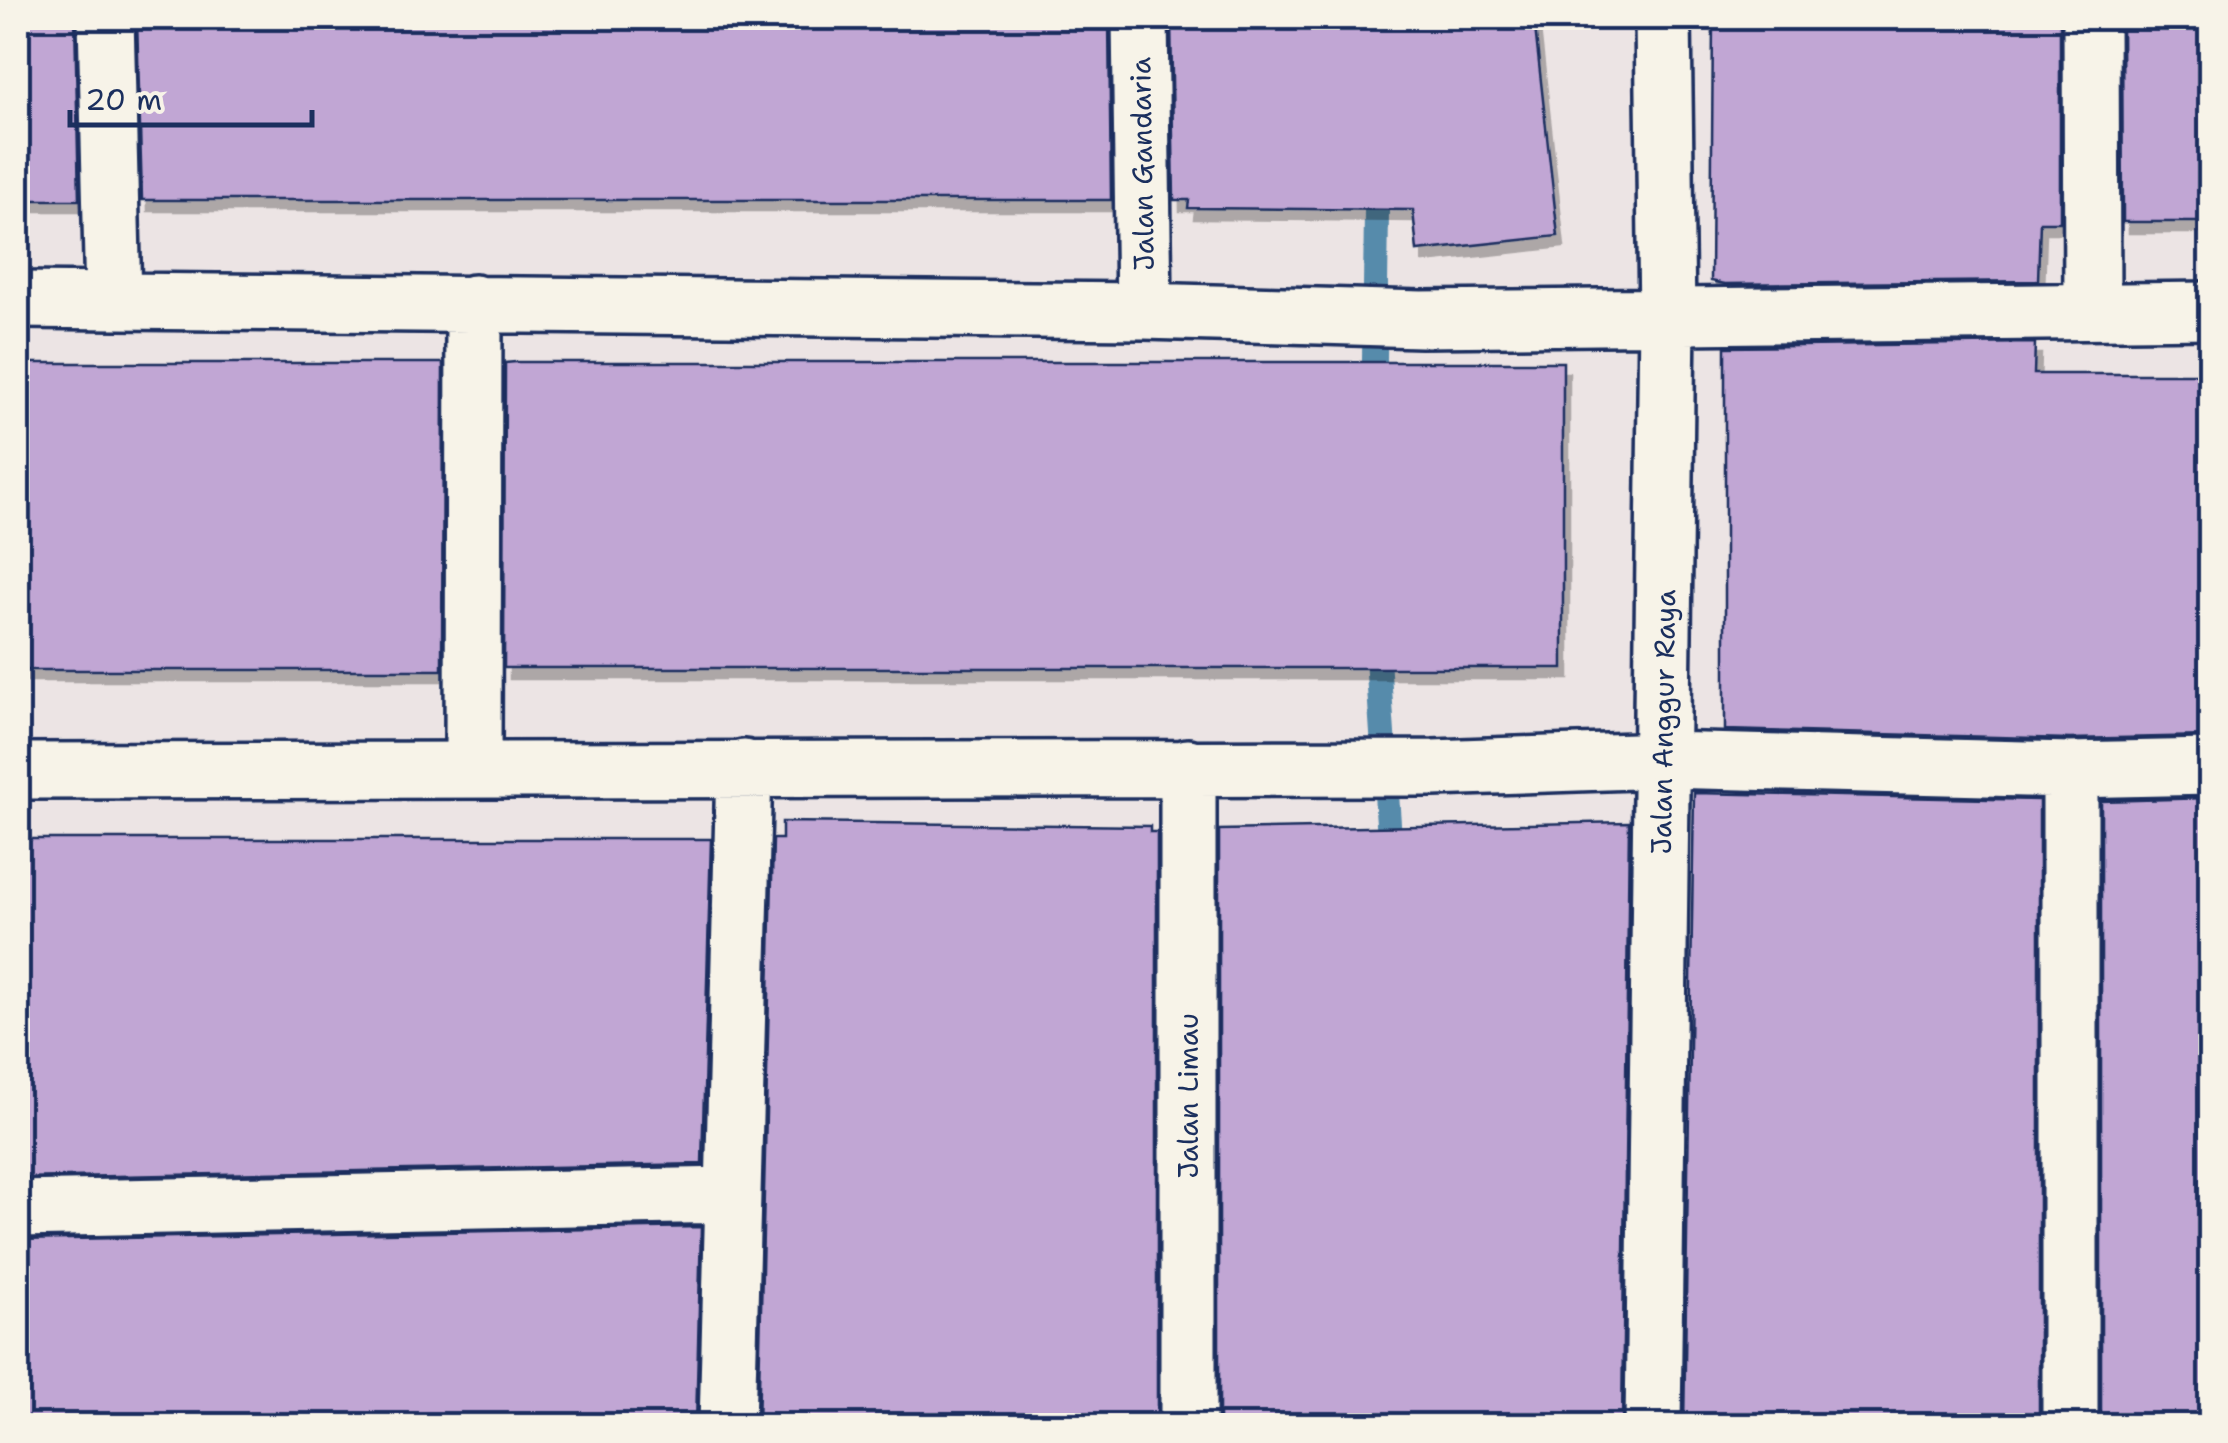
<svg xmlns="http://www.w3.org/2000/svg" width="2228" height="1443" viewBox="0 0 2228 1443" font-family="'Shantell Sans',sans-serif">
  <style>
    .lines { fill: none; stroke-linecap: round; stroke-linejoin: round }
    .stream { stroke: #578bab; stroke-width: 25 }
    .building { fill: #c1a6d4; stroke: #1b2f5e; stroke-width: 2.5; filter: url(#shadow) }
    .minor-casing { stroke: #1b2f5e; stroke-width: 62 }
    .minor { stroke: #f7f3e8; stroke-width: 55 }
    .labels { text-anchor: middle; stroke-width: 8; stroke-linejoin: round; paint-order: stroke }
    .street-label { font-size: 28px; fill: #1b2f5e; stroke: #f7f3e8 }
  </style>
  <defs>
    <filter id="shadow"><feDropShadow dx="6" dy="11" stdDeviation="0" flood-color="#0004"/></filter>
  </defs>
  <rect width="100%" height="100%" fill="#ece4e4"/>
  <filter id="ink" filterUnits="userSpaceOnUse"><feTurbulence type="fractalNoise" baseFrequency=".01" numOctaves="2"/><feDisplacementMap in="SourceGraphic" scale="20" xChannelSelector="R" yChannelSelector="G"/><feConvolveMatrix kernelMatrix="1 2 1 2 8 2 1 2 1" color-interpolation-filters="sRGB"/></filter>
  <g filter="url(#ink)">
    <g class="lines">
      <path class="stream" d="M1374 396 1377 176
        M1376 636 1391 861"/>
    </g>
    <path class="building" d="M18 18H75L79 200H18Z
      M137 18H1109L1111 200H142Z
      M1171 18H1534L1558 236 1417 251 1413 210 1188 208 1189 200H1174Z
      M1713 18H2060V222H2040L2038 281 1725 284 1711 281Z
      M2122 18H2210V222H2123Z
      M2035 343 2034 374H2210V736L2070 739 1725 730V347Z
      M516 362H1563V668H504L505 363Z
      M18 363H443L442 670H18Z
      M1694 793 2039 800V1426H1684Z
      M2210 798V1426H2101V801Z
      M782 822 1150 826V832H1157V1426H758L773 839H782Z
      M1629 822 1622 1426H1219V830Z
      M18 839H711L702 1164 18 1178Z
      M701 1227 696 1426H18V1240Z"/>
    <g class="lines">
      <defs>
        <path id="minor" d="M106 18 113 301
          M1140 18 1144 311
          M2091 18 2092 310
          M18 300 1144 311 1421 319 2210 310
          M473 768 474 303
          M2070 770V1426
          M18 771 1433 768 1663 760 2070 770 2210 767
          M18 1209 731 1195
          M727 1426 744 768
          M1188 1426V767
          M1653 1426 1667 318 1663 18"/>
      </defs>
      <use href="#minor" class="minor-casing"/>
      <use href="#minor" class="minor"/>
    </g>
  </g>
  <g class="labels">
    <g class="street-label">
      <text transform="translate(1142 164) rotate(-91)" y="10">Jalan Gandaria</text>
      <text transform="translate(1663 722) rotate(-89)" y="10">Jalan Anggur Raya</text>
      <text transform="translate(1188 1096) rotate(-90)" y="10">Jalan Limau</text>
    </g>
  </g>
  <rect width="2228" height="1443" fill="none" stroke="#f7f3e8" stroke-width="60"/>
  <rect x="30" y="30" width="2168" height="1383" fill="none" stroke="#1b2f5e" stroke-width="4" filter="url(#ink)"/>
  <path d="M70 110v15h242v-15" fill="none" stroke="#1b2f5e" stroke-width="5"/>
  <text x="85" y="110" font-size="30" fill="#1b2f5e" stroke="#f7f3e8" stroke-width="8" paint-order="stroke">20 m</text>
</svg>
